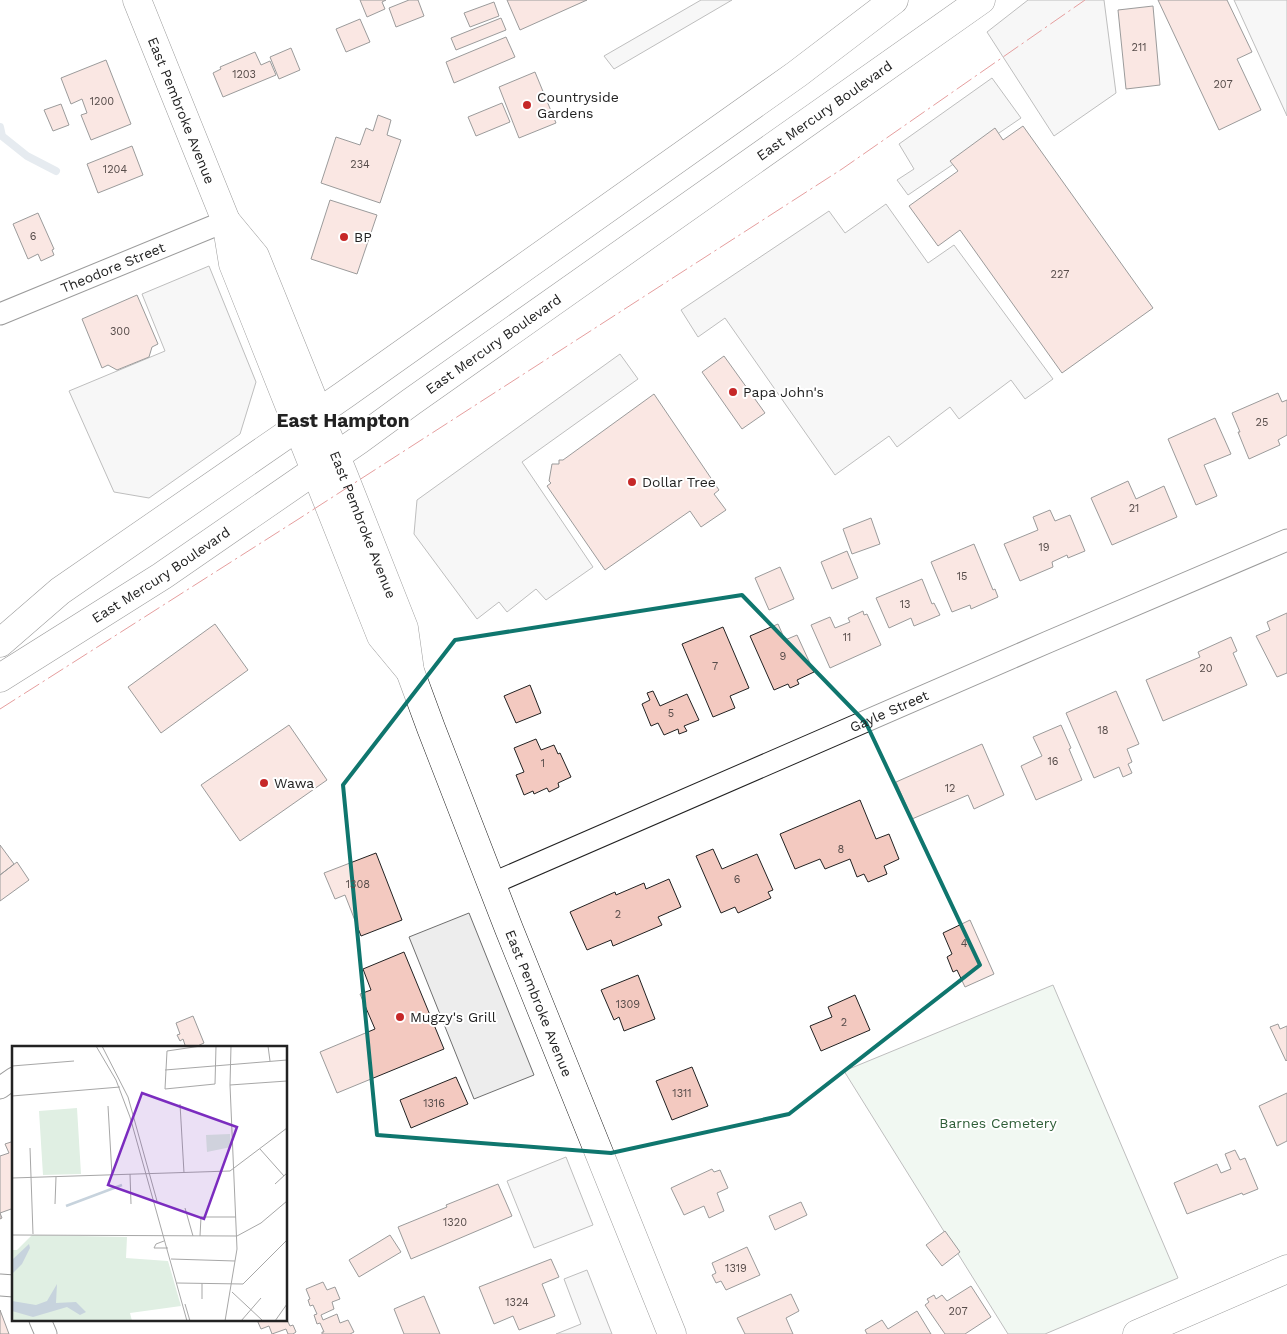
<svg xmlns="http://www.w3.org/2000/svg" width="1287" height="1334" viewBox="0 0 1287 1334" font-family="'Work Sans',sans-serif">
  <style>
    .green { fill: #e0efe3; stroke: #6f6f6f }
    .parking { fill: #ededed; stroke: #6f6f6f }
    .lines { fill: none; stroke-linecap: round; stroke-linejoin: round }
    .stream { stroke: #c7d3dd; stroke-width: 8 }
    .building { fill: #f3c9c0; stroke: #222 }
    .street-casing { stroke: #222; stroke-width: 23 }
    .secondary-casing { stroke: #222; stroke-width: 29 }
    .primary-casing { stroke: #222; stroke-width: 29 }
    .street { stroke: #fff; stroke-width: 21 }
    .secondary { stroke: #fff; stroke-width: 28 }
    .primary { stroke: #fff; stroke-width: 28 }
    .power { stroke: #c62828; stroke-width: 1; stroke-dasharray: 18 4 2.5 4; stroke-linecap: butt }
    .marked { fill: none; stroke: #0f766e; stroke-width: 4; stroke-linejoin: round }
    .poi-dot { fill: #c62828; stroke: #fff; stroke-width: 2 }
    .labels { text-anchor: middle; stroke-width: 4; stroke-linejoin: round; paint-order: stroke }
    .number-label { font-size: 11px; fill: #564c4a }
    .poi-label { font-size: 14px; fill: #222; stroke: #fff; text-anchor: start }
    .street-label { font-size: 14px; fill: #222; stroke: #fff }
    .park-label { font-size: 14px; fill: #2f5e38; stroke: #fff }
    .district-label { font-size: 19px; font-weight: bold; fill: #222; stroke: #fff }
    .inset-river { fill: none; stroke: #c7d3dd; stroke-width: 2.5 }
    .inset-road { fill: none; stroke: #a7a7a7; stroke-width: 1 }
    .view { fill: #7b2cbf; fill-opacity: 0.15; stroke: #7b2cbf; stroke-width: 2.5 }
    .inset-edge { fill: none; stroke: #222; stroke-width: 2.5 }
  </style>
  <rect width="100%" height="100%" fill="#fff"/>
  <path class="green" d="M1053 985 1178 1278 1045 1334H1008L844 1071Z"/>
  <path class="parking" d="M701 0H732L614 69 604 56Z
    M1028 0H1104L1116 93 1054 136 987 32Z
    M1234 0H1287V116Z
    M992 78 1021 118 908 195 897 180 914 169 899 144Z
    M886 204 928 263 954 245 1053 379 1025 399 1011 380 959 419 950 407 897 447 889 436 835 475 725 318 698 337 681 310 829 211 845 233Z
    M209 266 256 382 240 434 149 498 114 492 69 391 165 351 142 294Z
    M620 354 638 379 522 462 593 567 546 600 536 589 507 612 499 602 477 619 414 534 417 500Z
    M469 913 534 1075 474 1099 409 937Z
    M566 1157 593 1225 534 1248 507 1181Z
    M587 1270 612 1334H556L581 1324 564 1279Z"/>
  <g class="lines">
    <path class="stream" d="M0 127 2 136 27 156 56 171"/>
  </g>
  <path class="building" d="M360 0H386L382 2 385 9 367 17Z
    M409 0H418L424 16 396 27 389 8Z
    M507 0H587L520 30Z
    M1158 0H1227L1252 52 1237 59 1261 110 1219 130Z
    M494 2 499 16 470 27 464 13Z
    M1153 6 1160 85 1126 89 1118 10Z
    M501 18 506 30 456 50 451 38Z
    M360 19 370 42 346 52 336 29Z
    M506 37 515 57 454 83 446 62Z
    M291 48 300 70 279 79 270 57Z
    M255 52 261 65 270 61 276 75 223 97 213 73 221 69 220 67Z
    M106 60 131 124 91 140 81 115 87 113 82 99 71 104 61 78Z
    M535 72 556 123 519 138 499 87Z
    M502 103 510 122 476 136 468 117Z
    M61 104 69 125 53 131 44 110Z
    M378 115 391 120 387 135 401 140 380 203 321 183 336 137 360 145 366 128 373 131Z
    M1023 126 1153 308 1062 373 960 230 938 246 909 206 958 171 950 161 995 128 1003 140Z
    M132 146 143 175 98 193 87 164Z
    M330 200 377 215 357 274 311 259Z
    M38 213 54 249 52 250 54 255 41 261 38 254 28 259 13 224Z
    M137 295 158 344 152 347 149 357 117 370 108 365 102 368 82 319Z
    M724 356 765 413 742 429 702 372Z
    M1278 393 1282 402 1287 400V435L1278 440 1280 445 1249 459 1238 432H1240L1232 413Z
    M654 394 719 490 714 494 726 510 701 527 690 511 605 570 547 486 551 483 549 481 552 464H559V460H563Z
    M1215 418 1231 454 1204 465 1217 496 1196 505 1168 439Z
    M1128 481 1136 499 1164 486 1177 517 1112 545 1091 498Z
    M1050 510 1055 521 1070 515 1085 551 1068 558 1067 555 1052 562 1053 567 1020 581 1004 544 1038 530 1033 517Z
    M871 518 880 544 852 554 843 529Z
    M974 544 993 590 995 589 998 597 971 609 970 605 952 612 931 562Z
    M847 551 858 578 832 589 821 562Z
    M780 567 794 599 769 610 755 578Z
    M922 579 932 604 934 603 940 615 914 626 911 618 889 628 876 598Z
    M863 611 864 615 867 614 881 645 830 668 811 625 830 617 835 628 850 622 848 618Z
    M1287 613V673L1277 677 1256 636 1270 630 1267 622Z
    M215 624 248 670 161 733 128 687Z
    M778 624 785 640 797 635 814 672 797 680 799 684 790 688 788 684 774 690 750 636Z
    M723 627 749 688 730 696 735 708 713 717 682 644Z
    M1231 637 1237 651 1233 653 1247 685 1163 721 1146 680 1200 657 1198 652Z
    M530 685 541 713 516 723 504 696Z
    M653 691 660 706 687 694 699 720 684 726 687 731 679 734 678 729 664 735 658 723 651 726 642 704 650 700 647 693Z
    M1116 691 1139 744 1127 749 1132 762 1128 764 1132 773 1123 777 1119 767 1094 778 1066 713Z
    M289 725 327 780 240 841 201 785Z
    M1061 725 1071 748 1069 749 1082 780 1036 800 1021 766 1042 756 1033 737Z
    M536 739 541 750 554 745 558 754 560 753 571 777 558 783 559 787 549 792 547 788 534 794 533 791 524 795 516 775 524 772 514 748Z
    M982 744 1004 795 974 809 968 795 912 819 896 782Z
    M860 800 876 839 889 834 899 859 884 866 887 874 868 882 864 874 857 877 850 859 825 869 820 859 795 869 780 834Z
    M0 845 14 864 0 875Z
    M713 849 722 869 757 854 773 890 768 892 771 898 738 913 735 907 721 913 696 856Z
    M376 853 402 920 361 936 345 895 335 899 324 873Z
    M17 862 29 880 0 901V875Z
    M669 879 681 907 658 917 662 925 613 946 611 940 587 950 570 912 615 892 616 895 644 883 646 889Z
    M970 920 994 974 965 987 957 970 953 972 947 957 952 954 943 933Z
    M404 952 444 1049 337 1093 320 1052 375 1029 360 994 371 990 363 969Z
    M638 975 655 1019 624 1031 619 1017 614 1020 601 990Z
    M855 995 870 1030 821 1051 810 1026 832 1017 828 1007Z
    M193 1016 204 1043 193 1048H186L183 1039 180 1041 177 1035 180 1034 176 1023Z
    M1278 1024 1280 1029 1287 1026V1060L1286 1061 1270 1027Z
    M692 1067 708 1106 672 1120 656 1081Z
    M456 1077 468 1104 411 1128 400 1100Z
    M1287 1093V1141L1277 1146 1259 1106Z
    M14 1141V1208L0 1213 2 1218 0 1219V1156L9 1153 5 1144Z
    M1235 1150 1240 1160 1245 1158 1258 1189 1243 1195 1242 1193 1187 1214 1174 1183 1217 1164 1221 1173 1231 1169 1225 1154Z
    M712 1169 714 1172 720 1170 728 1188 717 1193 724 1211 709 1218 704 1206 684 1215 671 1188Z
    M498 1184 512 1216 411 1259 398 1227 447 1207 446 1205Z
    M801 1202 807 1215 775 1230 769 1216Z
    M945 1231 960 1252 942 1266 926 1245Z
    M390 1235 401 1252 359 1277 349 1260Z
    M747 1247 760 1275 726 1290 721 1281 716 1283 712 1275 716 1273 712 1263Z
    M551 1259 559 1277 542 1284 555 1316 519 1330 513 1316 494 1324 479 1287Z
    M323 1282 327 1290 335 1287 340 1299 332 1302 334 1309 321 1315 323 1320 337 1314 340 1323 348 1320 354 1332 350 1334H322V1332H324L320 1323 317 1324 314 1315 317 1314 313 1305 310 1306 308 1300 310 1299 306 1289Z
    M971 1286 991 1317 965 1334H945L925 1305 929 1302 927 1299 934 1295 936 1299 942 1295 947 1301Z
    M791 1294 799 1311 786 1318 793 1334H745L737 1318Z
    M424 1296 440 1334H404L394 1309Z
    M0 1310 9 1334H0Z
    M917 1311 931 1334H867L865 1330 882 1320 888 1329Z
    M286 1318 290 1326 293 1325 296 1332 293 1334H288L286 1329 272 1334 269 1326 261 1329 257 1320H286Z"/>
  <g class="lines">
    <defs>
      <g id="street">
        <path id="s1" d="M0 314 226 221"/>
        <path id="s2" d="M491 884 1048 642 1287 540"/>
        <path d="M0 1088 14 1078"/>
        <path d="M0 1285 14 1286"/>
        <path d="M40 1320 46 1334"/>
      </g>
      <g id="secondary">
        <path id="s3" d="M137 0 226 221 233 264 381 636 410 671"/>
        <path id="s4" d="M226 221 255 256 344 476 404 628 410 671 431 728 509 929 672 1334"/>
        <path d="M1137 1334 1287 1269"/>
      </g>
      <g id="primary">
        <path d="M0 643 60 591 344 395 797 74 894 0"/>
        <path id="s5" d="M0 678 162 576 359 440 411 402 981 0"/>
      </g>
    </defs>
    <use href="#street" class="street-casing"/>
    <use href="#secondary" class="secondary-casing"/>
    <use href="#primary" class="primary-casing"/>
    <use href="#street" class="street"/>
    <use href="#secondary" class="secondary"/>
    <use href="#primary" class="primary"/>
    <path class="power" d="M0 709 297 520 842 169 1085 0"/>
  </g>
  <path d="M0 0H1287V1334H0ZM742 595 866 723 980 965 789 1114 611 1153 377 1135 343 785 455 640Z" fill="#fff" fill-opacity=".55" fill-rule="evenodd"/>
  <path class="marked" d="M742 595 866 723 980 965 789 1114 611 1153 377 1135 343 785 455 640Z"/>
  <g class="poi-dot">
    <circle cx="527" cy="105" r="5"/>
    <circle cx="344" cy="237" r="5"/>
    <circle cx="733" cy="392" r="5"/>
    <circle cx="632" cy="482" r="5"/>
    <circle cx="264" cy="783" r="5"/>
    <circle cx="400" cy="1017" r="5"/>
  </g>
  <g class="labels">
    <g class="number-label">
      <text x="1139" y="51">211</text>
      <text x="244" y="78">1203</text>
      <text x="1223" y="88">207</text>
      <text x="102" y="105">1200</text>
      <text x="360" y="168">234</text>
      <text x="115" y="173">1204</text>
      <text x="33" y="240">6</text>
      <text x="1060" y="278">227</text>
      <text x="120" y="335">300</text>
      <text x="1262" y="426">25</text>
      <text x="1134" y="512">21</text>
      <text x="1044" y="551">19</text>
      <text x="962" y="580">15</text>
      <text x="905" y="608">13</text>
      <text x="847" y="641">11</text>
      <text x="783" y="660">9</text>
      <text x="715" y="670">7</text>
      <text x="1206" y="672">20</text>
      <text x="671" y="717">5</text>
      <text x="1103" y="734">18</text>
      <text x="1053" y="765">16</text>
      <text x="543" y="767">1</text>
      <text x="950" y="792">12</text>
      <text x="841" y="853">8</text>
      <text x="737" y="883">6</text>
      <text x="358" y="888">1308</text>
      <text x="618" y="918">2</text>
      <text x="964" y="947">4</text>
      <text x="628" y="1008">1309</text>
      <text x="844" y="1026">2</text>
      <text x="682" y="1097">1311</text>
      <text x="434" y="1107">1316</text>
      <text x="455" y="1226">1320</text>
      <text x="736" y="1272">1319</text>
      <text x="517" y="1306">1324</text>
      <text x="958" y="1315">207</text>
    </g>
    <g class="poi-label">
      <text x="537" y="102">Countryside<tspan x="537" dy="16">Gardens</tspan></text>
      <text x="354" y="242">BP</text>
      <text x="743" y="397">Papa John's</text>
      <text x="642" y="487">Dollar Tree</text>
      <text x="274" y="788">Wawa</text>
      <text x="410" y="1022">Mugzy's Grill</text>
    </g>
    <g class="street-label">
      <text dy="5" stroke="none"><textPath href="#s3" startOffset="119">East Pembroke Avenue</textPath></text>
      <text dy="5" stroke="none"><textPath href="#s5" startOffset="1001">East Mercury Boulevard</textPath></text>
      <text dy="5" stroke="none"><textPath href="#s1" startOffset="122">Theodore Street</textPath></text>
      <text dy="5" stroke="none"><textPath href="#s5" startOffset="596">East Mercury Boulevard</textPath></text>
      <text dy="5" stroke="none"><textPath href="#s4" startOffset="335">East Pembroke Avenue</textPath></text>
      <text dy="5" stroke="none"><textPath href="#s5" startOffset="191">East Mercury Boulevard</textPath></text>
      <text dy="5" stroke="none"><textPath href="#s2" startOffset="434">Gayle Street</textPath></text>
      <text dy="5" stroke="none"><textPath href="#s4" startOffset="846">East Pembroke Avenue</textPath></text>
    </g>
    <g class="park-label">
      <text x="998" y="1128">Barnes Cemetery</text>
    </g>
    <g class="district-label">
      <text x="343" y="427">East Hampton</text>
    </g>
  </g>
  <g transform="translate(12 1046)">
    <rect width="275" height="275" fill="#fff"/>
    <path d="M65 62 69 128 31 129 27 65ZM218 88 219 101 195 106 194 89ZM20 189 115 191 114 212 156 215 169 260 118 267 120 275H0V204H5Z" fill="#e0efe3"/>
    <path d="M17 198 18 202 10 218 0 228V214ZM45 238 44 257 64 256 74 266 68 269 55 261 21 271 0 265V255L24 259 35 255Z" fill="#c7d3dd"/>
    <path class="inset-river" d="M54 160 110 139"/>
    <path class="inset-road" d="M84 0 104 34 118 71 175 275M90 0 116 51 145 155M189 0 155 5 153 43 203 38 204 0M256 0 258 15M0 20 62 15M153 24 275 14M218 39 275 35M0 50 108 41M168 58 172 127M96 60 100 129M18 102 21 188M248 103 272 130M118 128 119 158M0 132 218 125 275 82M263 138 275 127M43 158 44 131M173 162 181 190M0 189 225 190 249 177 275 155M188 190 189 171H224M152 195 144 198 142 202H156M159 213 223 215M165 237 231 238 275 194M220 246 251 275M190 253V237M173 258 178 275M213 275 225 203 218 39 219 0M229 275 249 252M263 275 275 258"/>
    <path class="view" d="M130 47 225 81 192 173 96 139Z"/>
    <rect width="275" height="275" class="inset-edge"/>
  </g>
</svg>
